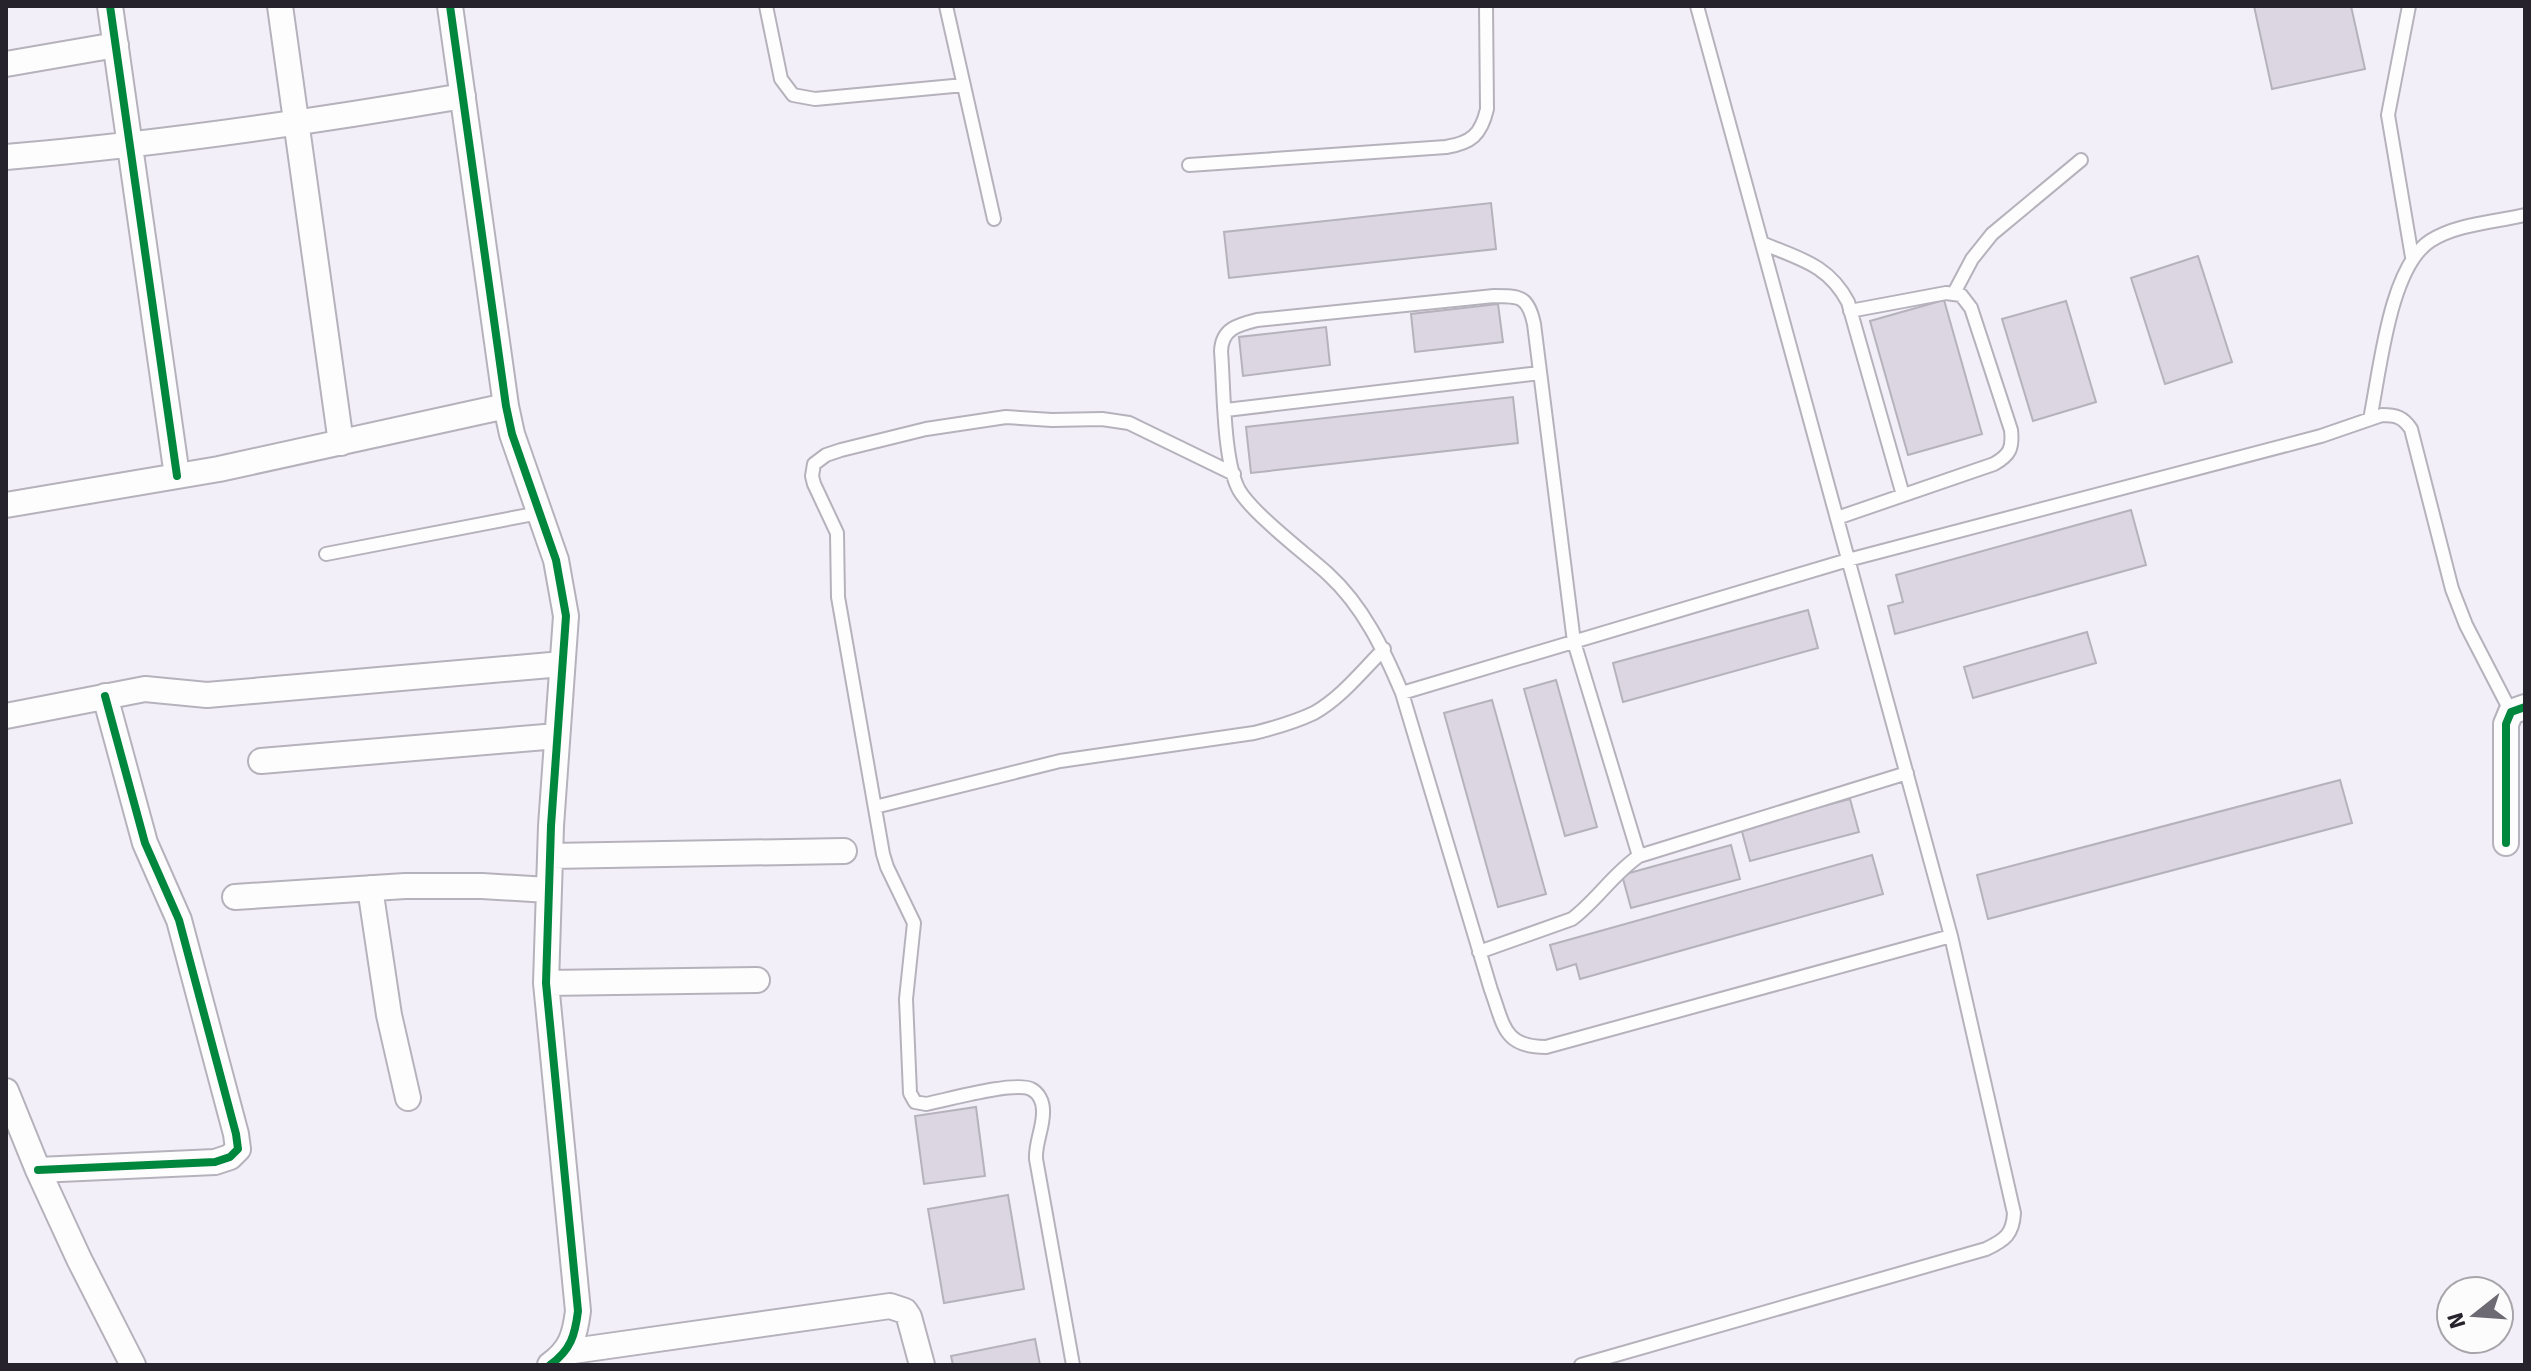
<svg xmlns="http://www.w3.org/2000/svg" width="2531" height="1371" viewBox="0 0 2531 1371" font-family="Signika,sans-serif">
  <style>
    .building { fill: #dbd6e2; stroke: #b6b2bc; stroke-width: 2 }
    .lines { fill: none; stroke-linecap: round; stroke-linejoin: round }
    .service-casing { stroke: #b6b2bc; stroke-width: 16 }
    .minor-casing { stroke: #b6b2bc; stroke-width: 28 }
    .service { stroke: #fdfdfe; stroke-width: 12 }
    .minor { stroke: #fdfdfe; stroke-width: 24 }
    .cycleway-casing { stroke: #fcfcfc; stroke-width: 13 }
    .cycleway { stroke: #00873e; stroke-width: 8 }
  </style>
  <rect width="100%" height="100%" fill="#f3eff9"/>
  <path class="building" d="M2254 6H2351L2365 69 2272 89Z
    M1491 203 1496 249 1229 278 1224 232Z
    M2198 256 2232 362 2165 384 2131 278Z
    M1944 300 1982 434 1908 455 1870 321Z
    M2066 301 2096 402 2033 421 2002 319Z
    M1498 304 1503 342 1415 352 1411 314Z
    M1326 327 1330 365 1243 376 1239 337Z
    M1513 397 1518 443 1251 473 1246 427Z
    M2131 510 2146 565 1895 634 1888 606 1903 602 1896 575Z
    M1808 610 1818 648 1623 702 1613 663Z
    M2087 632 2096 663 1973 698 1964 667Z
    M1556 680 1597 827 1565 836 1524 689Z
    M1492 700 1546 894 1498 907 1444 713Z
    M2340 780 2352 823 1988 919 1977 875Z
    M1850 799 1859 832 1750 861 1741 828Z
    M1731 845 1740 879 1631 908 1622 875Z
    M1872 855 1883 894 1580 979 1576 964 1557 970 1550 945Z
    M976 1107 985 1176 924 1184 915 1116Z
    M1008 1195 1024 1289 944 1303 928 1209Z
    M1035 1339 1040 1365H953L951 1356Z"/>
  <g class="lines">
    <defs>
      <path id="service" d="M766 6 781 79 793 95 815 99 964 85
        M946 6 994 219
        M2409 6 2388 115 2412 257
        M1189 165 1446 147C1471 143 1481 135 1487 109L1486 6
        M1762 243C1799 259 1828 264 1848 302L1903 495
        M1954 293 1972 259 1992 234 2081 160
        M1226 410 1540 373
        M2370 419C2380 372 2389 268 2430 241 2456 224 2495 222 2525 215
        M1837 518 1994 464C2010 455 2013 448 2011 430L1971 308 1961 295 1946 293 1850 311
        M326 554 539 513
        M1402 693 1848 560 2321 436 2382 415C2396 415 2403 417 2411 429L2452 589 2466 625 2511 712
        M875 807 1060 761 1254 733C1274 728 1295 722 1314 713 1341 698 1362 671 1384 649
        M1639 856 1574 642 1534 324C1528 296 1520 296 1494 296L1257 320C1237 325 1222 329 1221 351 1224 387 1223 461 1239 490 1253 514 1306 554 1328 574 1363 606 1384 650 1402 693L1491 990C1504 1025 1503 1047 1546 1047L1951 936
        M1479 952 1572 919C1597 900 1613 874 1639 856L1907 773
        M1073 1365 1036 1159C1035 1142 1044 1127 1043 1110 1043 1102 1039 1093 1031 1089 1013 1081 947 1100 926 1104L915 1102 910 1093 906 999 914 923 887 867 883 854 838 597 837 533 814 484 812 476 814 464 826 455 841 450 926 429 1006 417 1052 420 1102 419 1129 423 1234 474
        M1581 1365 1986 1249C2005 1240 2013 1234 2014 1213L1951 936 1697 6"/>
      <path id="minor" d="M110 6 177 476
        M280 6 341 443
        M450 6 506 406 512 434 556 560 566 616 551 826 546 983 578 1311C575 1335 571 1350 550 1365
        M6 64 116 45
        M6 157C160 144 311 122 463 96
        M6 505 219 469 506 406
        M6 716 145 689 207 695 562 664
        M261 761 557 736
        M2506 843V724L2511 712 2525 707
        M550 856 844 851
        M370 888 389 1015 408 1098
        M235 897 405 886H482L548 890
        M546 983 757 980
        M6 1091 38 1170 79 1259 133 1365
        M38 1170 215 1162 230 1157 238 1149 236 1134 179 920 145 843 105 696
        M566 1352 890 1306 905 1311 909 1317 922 1365"/>
    </defs>
    <use href="#service" class="service-casing"/>
    <use href="#minor" class="minor-casing"/>
    <use href="#service" class="service"/>
    <use href="#minor" class="minor"/>
    <defs>
      <path id="cycleway" d="M110 6 177 476
        M450 6 506 406 512 434 556 560 566 616 551 826 546 983 578 1311C575 1335 571 1350 550 1365
        M2506 843V724L2511 712 2525 707
        M38 1170 215 1162 230 1157 238 1149 236 1134 179 920 145 843 105 696"/>
    </defs>
    <use href="#cycleway" class="cycleway-casing"/>
    <use href="#cycleway" class="cycleway"/>
  </g>
  <rect width="2531" height="1371" fill="none" stroke="#27232d" stroke-width="16"/>
  <g transform="translate(2475 1315) rotate(253)"><circle r="38" fill="#fcfcfc" stroke="#a7a5a9" stroke-width="2"/>
  <path d="M0-6L14 30L0 20L-14 30Z" fill="#6e6a74"/>
  <text y="-12" font-size="22" font-weight="bold" text-anchor="middle" fill="#27232d">N</text>
  </g>
</svg>
